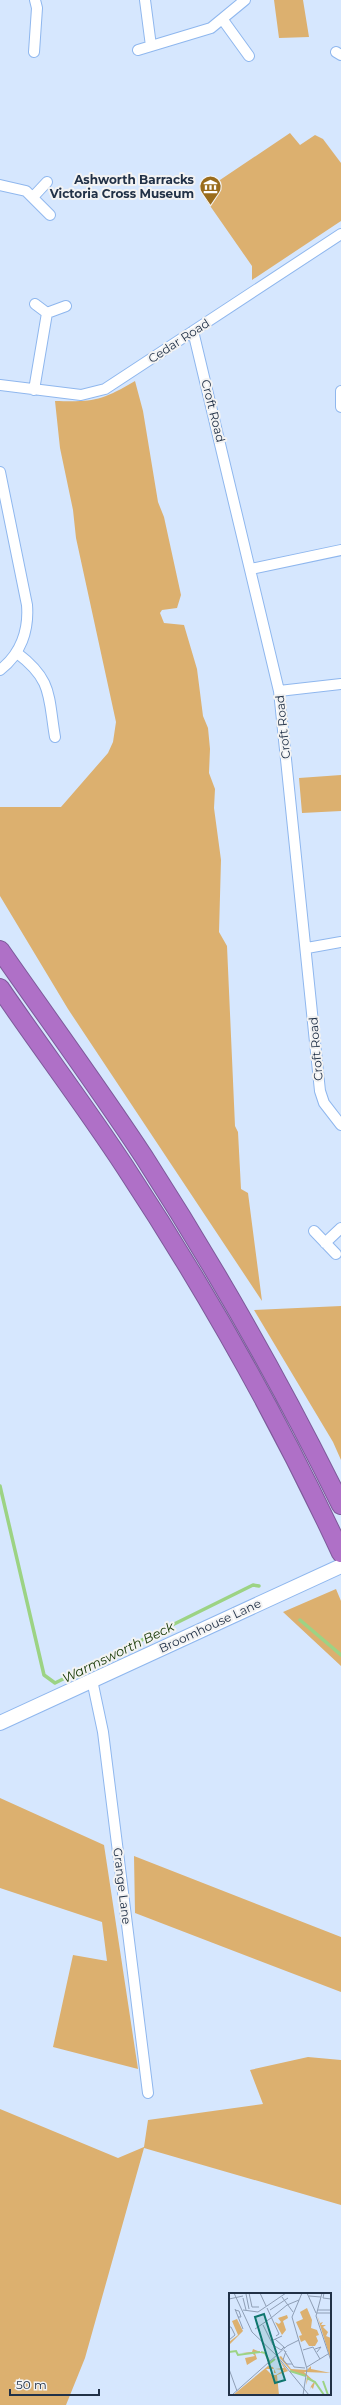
<svg xmlns="http://www.w3.org/2000/svg" width="341" height="2405" viewBox="0 0 341 2405" font-family="Montserrat,sans-serif">
  <style>
    .green { fill: #dcb06f }
    .lines { fill: none; stroke-linecap: round; stroke-linejoin: round }
    .stream { stroke: #9cd384; stroke-width: 3.5 }
    .street-casing { stroke: #8fb7ee; stroke-width: 12 }
    .secondary-casing { stroke: #8fb7ee; stroke-width: 16 }
    .highway-casing { stroke: #7d5a9a; stroke-width: 20 }
    .street { stroke: #fff; stroke-width: 10 }
    .secondary { stroke: #fff; stroke-width: 14 }
    .highway { stroke: #af70c7; stroke-width: 18 }
    .labels { text-anchor: middle; stroke-width: 4; stroke-linejoin: round; paint-order: stroke }
    .poi-label { font-size: 12px; font-weight: bold; fill: #213147; stroke: #f3f3f3; text-anchor: end }
    .street-label { font-size: 12px; fill: #213147; stroke: #f3f3f3 }
    .water-label { font-size: 13px; font-style: italic; fill: #133500; stroke: #f3f3f3 }
    .inset-river { fill: none; stroke: #9cd384; stroke-width: 2 }
    .inset-road { fill: none; stroke: #8e9eb5; stroke-width: 1 }
    .view { fill: #0f766e; fill-opacity: 0.15; stroke: #0f766e; stroke-width: 2 }
    .inset-edge { fill: none; stroke: #213147; stroke-width: 2 }
  </style>
  <rect width="100%" height="100%" fill="#d6e7fe"/>
  <path class="green" d="M274 0H303L309 37 279 38Z
    M290 133 300 145 315 135 323 139 341 163V221L252 280V266L206 200 219 191 214 184Z
    M135 381 143 411 158 502 164 517 181 595 177 608 162 610 160 613 164 623 184 625 197 669 203 716 208 728 210 749 209 773 215 789 214 808 221 860 219 932 227 946 235 1126 238 1132 241 1189 248 1193 262 1301 68 1009 0 896V807H61L108 753 113 742 116 722 76 538 73 510 60 448 55 401C94 402 101 401 135 381Z
    M341 775V811L302 813 299 778Z
    M341 1306V1460L333 1442 254 1310Z
    M336 1589 341 1601V1666L283 1612Z
    M0 1798 104 1845 138 2069 53 2047 73 1955 107 1961 102 1922 0 1888Z
    M134 1856 341 1937V1992L135 1913Z
    M308 2057 341 2060V2205L144 2148 85 2358 66 2405H0V2109L118 2158 144 2147 148 2120 263 2104 250 2070Z"/>
  <g class="lines">
    <path class="stream" d="M0 1486 44 1675 55 1683 253 1585 259 1586
      M300 1620 341 1655"/>
    <defs>
      <path id="street" d="M145 0 151 46
        M223 20 249 56
        M138 50 211 28 245 0
        M34 52 37 8 35 0
        M336 52 341 55
        M0 185 26 191 50 215
        M33 197 47 182
        M35 304 47 313 66 306
        M193 331 279 691 320 1091 324 1103 341 1125
        M0 385 81 395 105 389 341 234
        M34 390 47 313
        M341 391V407
        M0 472 27 605C29 630 21 654 0 670
        M251 569 341 550
        M17 653C53 680 48 696 55 737
        M279 691 341 684
        M307 948 341 942
        M314 1231 336 1254
        M325 1243 341 1228
        M92 1680 103 1732 148 2093"/>
      <path id="secondary" d="M0 1723 341 1566"/>
      <path id="highway" d="M0 950C48 1019 98 1087 144 1157 216 1269 282 1385 341 1505
        M0 988C41 1048 85 1106 125 1167 206 1290 279 1420 341 1553"/>
    </defs>
    <use href="#street" class="street-casing"/>
    <use href="#secondary" class="secondary-casing"/>
    <use href="#highway" class="highway-casing"/>
    <use href="#street" class="street"/>
    <use href="#secondary" class="secondary"/>
    <use href="#highway" class="highway"/>
  </g>
  <defs>
    <symbol id="museum-pin" viewBox="-11 -11 22 30"><path d="M0 17L-7.5 6A9.5 9.5 0 1 1 7.5 6Z" fill="#9a6c1c" stroke="#f3f3f3"/><path d="M0-6L6-3V-2H-6V-3ZM-5-1h2V3h-2ZM-1-1h2V3h-2ZM3-1h2V3H3ZM-6 4H6V6H-6Z" fill="#fff"/></symbol>
  </defs>
  <g fill-rule="evenodd">
    <use href="#museum-pin" x="198" y="174" width="25" height="34"/>
  </g>
  <g class="labels">
    <g class="poi-label">
      <text x="194" y="184">Ashworth Barracks<tspan x="194" dy="14">Victoria Cross Museum</tspan></text>
    </g>
    <g class="street-label">
      <text transform="translate(179 341) rotate(-33)" y="4">Cedar Road</text>
      <text transform="translate(213 411) rotate(76)" y="4">Croft Road</text>
      <text transform="translate(283 727) rotate(-96)" y="4">Croft Road</text>
      <text transform="translate(316 1049) rotate(-95)" y="4">Croft Road</text>
      <text transform="translate(210 1626) rotate(-25)" y="4">Broomhouse Lane</text>
      <text transform="translate(122 1886) rotate(83)" y="4">Grange Lane</text>
    </g>
    <g class="water-label">
      <text transform="translate(118 1652) rotate(-26)" y="5">Warmsworth Beck</text>
    </g>
  </g>
  <g transform="translate(229 2293)">
    <rect width="102" height="102" fill="#d6e7fe"/>
    <path d="M78 15 83 27 82 35 88 37 90 42 87 43 89 48 86 53H80L76 47 72 49 70 43 73 42 67 29 74 26 71 19ZM58 22 59 25 54 28 57 37 53 42 46 29 50 31 52 29 49 25ZM88 22 91 30 94 29 92 32H97L94 34 99 39 97 43 102 45V68ZM8 26 14 38 0 52V49L9 42 3 28ZM24 56 34 60H26L28 66 18 72 16 65 26 63 23 60 13 59H23ZM52 63 62 76 78 77 82 73V76L102 80 75 79 86 89 84 96 82 94 80 99 82 93 85 89 79 86 77 92 78 83 63 79 50 64ZM49 65 59 78 48 82 50 102H4L39 73 44 74 47 80H45V76H37L43 82H47L55 77 46 76 55 75Z" fill="#dcb06f"/>
    <path class="inset-river" d="M0 59 7 58 9 62 31 59M32 59 36 60 41 70 46 66M61 78 77 83M78 85 86 89 95 102M94 88 99 102"/>
    <path class="inset-road" d="M5 0 23 39 48 63 80 102M20 0 23 14H30M31 0 37 13M73 0 63 24 78 76 74 102M78 0 87 20M93 0 87 23 102 68M95 0 94 5 102 6M17 1 20 16M80 3 92 4M53 4 64 19M14 5 17 17M0 6 14 3M38 15 50 41 47 43M6 16 14 36M6 17 10 18 12 24H9M14 17 29 19 57 0M41 17 59 5M89 17H102M88 20H102M42 25 58 12 70 7M34 32 44 52 52 57 55 54M0 34H2L6 42 0 47M26 36 42 25M46 46 56 55M42 48 53 43M86 56 92 54 88 59M55 57 65 74 76 75M74 57 84 54 91 66M57 58 54 67 58 71H63M78 74 99 61M0 76 8 98M3 102 58 53 70 47"/>
    <path class="view" d="M35 21 56 87 46 90 26 24Z"/>
    <rect width="102" height="102" class="inset-edge"/>
  </g>
  <path d="M10 2389v6h89v-6" fill="none" stroke="#213147" stroke-width="2"/>
  <text x="16" y="2389" font-size="12" fill="#213147" stroke="#f3f3f3" stroke-width="3" paint-order="stroke">50 m</text>
</svg>
